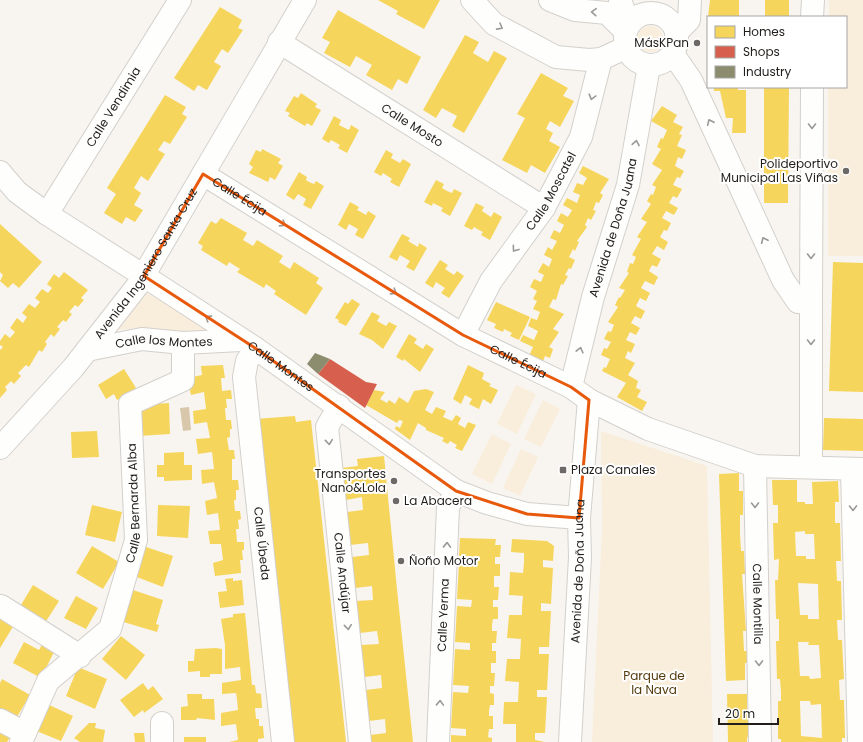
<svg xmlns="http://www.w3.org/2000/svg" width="863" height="742" viewBox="0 0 863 742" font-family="Poppins,sans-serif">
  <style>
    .green { fill: #f9eddc }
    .water { fill: #d9c7ac }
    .homes { fill: #f6d55c; fill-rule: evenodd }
    .shops { fill: #d6604d }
    .industry { fill: #8c8c6e }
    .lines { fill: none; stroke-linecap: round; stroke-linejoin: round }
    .minor-casing { stroke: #d3d0cc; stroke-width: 24 }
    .tertiary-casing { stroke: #d3d0cc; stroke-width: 24 }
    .minor { stroke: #fefefd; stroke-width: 22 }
    .tertiary { stroke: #fefefd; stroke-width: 22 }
    .oneway { stroke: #9b9997 }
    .marked { fill: none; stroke: #e8590c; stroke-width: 3; stroke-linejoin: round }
    .poi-dot { fill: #6c6966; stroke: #fff; stroke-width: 1.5 }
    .labels { text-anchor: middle; stroke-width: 4; stroke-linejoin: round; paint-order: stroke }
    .poi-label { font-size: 12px; fill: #211e1b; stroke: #fff; text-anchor: end }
    .street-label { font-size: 12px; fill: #211e1b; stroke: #fff }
    .park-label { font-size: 12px; fill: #543a0c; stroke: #fff }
  </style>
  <rect width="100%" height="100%" fill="#f8f5f0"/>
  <path class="green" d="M829 0H863V256H828V87H846V17H829Z
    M637 39a13 13 0 1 1 26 0a13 13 0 1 1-26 0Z
    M146 294 151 295 208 330 210 333 204 334 138 328 118 330Z
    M516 385 536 394 517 434 497 424Z
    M543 400 560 409 541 447 524 439Z
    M601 431 707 466 713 742H592L602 529Z
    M492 434 511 444 492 484 472 474Z
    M521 449 538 457 520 496 503 488Z"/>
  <path class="water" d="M189 407 191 430 183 431 180 408Z"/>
  <path class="homes" d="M378 0H440L424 29 396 14 398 11Z
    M710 0H739V17H708Z
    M765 0H789V17H765Z
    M220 7 242 20 238 28 243 30 228 53 222 49 214 62 221 66 207 90 198 85 194 91 174 78Z
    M338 10 421 57 407 84 398 79 392 90 366 75 372 65 356 56 350 67 324 53 330 42 322 38Z
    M465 35 479 42 473 53 488 62 494 51 507 58 464 133 452 126 457 116 442 108 436 118 423 110Z
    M541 73 568 88 563 96 574 101 560 127 550 121 546 129 553 133 549 141 560 147 545 173 531 165 527 173 502 160 525 118 517 114Z
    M714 87H738V90H746V133H732L733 118H726L720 91H714Z
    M764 87H789L788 203H764Z
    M301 93 317 104 315 107 321 110 312 126 307 123 305 126 288 116 290 113 285 111 294 96 298 98Z
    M165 95 186 107 182 114 187 117 170 144 164 141 158 150 165 154 148 181 141 176 134 188 141 193 134 205 143 210 135 222 126 217 122 224 104 213 116 194 107 188Z
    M662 106 677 115 673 122 683 127 679 134 682 135 677 146 686 150 682 159 678 157 675 166 684 171 680 178 677 177 673 185 682 189 677 198 673 196 669 203 678 208 674 215 666 211 662 218 671 223 667 231 664 230 660 237 668 242 664 250 657 246 652 254 661 259 657 267 652 265 649 271 658 277 654 285 645 281 641 288 650 293 646 301 640 298 636 306 645 311 641 319 635 316 631 323 640 328 636 335 630 332 626 340 635 344 631 353 628 351 625 358 635 363 628 375 638 381 636 388 641 390 637 397 647 402 642 411 617 397 626 383 602 371 604 367 606 368 610 359 601 355 604 348 607 349 611 342 604 339 608 331 611 332 614 325 608 322 618 307 615 305 619 297 620 298 625 290 619 288 629 273 627 272 630 263 633 264 636 257 632 255 641 239 637 237 647 222 641 219 651 204 647 201 651 194 653 195 656 187 652 185 662 170 652 164 661 149 657 147 661 138 663 139 667 130 651 121Z
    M334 116 341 120 339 125 349 130 351 125 359 130 347 153 338 148 340 145 331 140 329 143 322 139Z
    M262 149 281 159 278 163 283 166 275 180 270 177 268 182 249 173 253 167 249 164 256 150 261 152Z
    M386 150 393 154 391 158 400 163 403 159 411 164 399 187 390 182 392 179 383 173 381 176 374 172Z
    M583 166 609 179 600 193 603 195 599 203 596 202 593 210 596 211 591 220 588 218 585 225 587 227 577 241 579 242 575 251 573 249 569 257 575 260 571 269 569 268 565 275 568 276 563 285 561 284 556 300 553 299 549 307 564 314 553 329 559 332 549 347 553 349 550 358 545 356 542 364 528 358 533 347 520 341 523 335 534 340 538 331 528 326 531 318 537 320 540 312 533 309 537 301 533 299 537 291 530 287 534 279 541 282 544 275 538 272 543 263 549 267 552 259 544 255 548 247 552 250 557 241 550 238 554 230 560 233 564 225 557 221 561 213 568 217 572 210 563 205 567 198 577 203 580 195 573 192 577 183 583 185 587 178 579 173Z
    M299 172 307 177 306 180 309 182 314 184 316 181 324 186 311 209 303 205 306 199 298 194 294 200 286 195Z
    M436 180 444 184 442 188 447 191 452 193 454 189 462 193 450 216 441 211 443 208 433 203 432 206 424 202Z
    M350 202 359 207 357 210 361 212 366 215 368 211 376 216 363 239 355 235 358 229 349 224 346 230 338 225Z
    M476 203 484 207 482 211 491 217 494 212 502 217 490 240 481 235 483 232 479 230 474 227 472 230 464 226Z
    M221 218 247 233 243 240 253 246 257 240 283 256 279 262 290 269 294 262 319 278 316 283 323 288 306 315 274 294 276 291 266 284 264 288 237 272 240 269 229 262 227 266 201 250 203 246 198 243 211 221 216 224Z
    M0 224 42 262 19 288 13 283 8 288 0 281 3 275 0 272Z
    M402 234 410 238 408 241 418 247 419 243 427 248 414 271 406 267 410 261 400 255 397 261 389 257Z
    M440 260 448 265 445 269 454 275 457 271 464 276 449 298 441 293 445 288 436 282 433 288 425 283Z
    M833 262 863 263V392L829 391Z
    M64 272 88 290 81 298 84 300 78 307 75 305 69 312 72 314 66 322 63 320 57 327 60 329 54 337 51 334 45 342 47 344 42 352 39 350 29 367 26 365 18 373 21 376 14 384 11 381 5 387 7 390 0 398V350L3 347 0 345V341L5 334 10 338 15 332 10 328 17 318 23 323 27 317 22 313 29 304 35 308 40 302 35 298 42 289 48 293 52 288 47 284 54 274 59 278Z
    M352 299 360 304 346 326 338 322 339 320 335 318 345 302 348 304Z
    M496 302 530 317 519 340 510 336 512 333 504 329 503 332 494 328 496 324 487 320Z
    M372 312 380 316 377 321 386 326 389 322 397 326 383 349 372 340 359 334Z
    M409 334 417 339 414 343 423 349 426 344 434 349 420 372 404 359 403 361 396 357Z
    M223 365 225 378H221L222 391 231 390 232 399H226L227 408H225L226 420H231L232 429H230V437L227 438 229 450H234L235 459H232V480H238L239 490H236V500H234L235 511H240L241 519 238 520 239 529H236L237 542H244V550H242L243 560H240L241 573 215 576 213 563 223 560 221 544H210L208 531 220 530 218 513 207 515 205 501 217 498 214 482 202 484 201 470 214 469 212 452 198 454 196 439 210 438 207 422 194 424 193 411 206 409 204 392 191 395 187 378 202 375 201 366Z
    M468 365 484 373 482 379 491 384 489 386 498 390 491 404 483 399 479 409 469 404 472 399 465 395 461 404 453 399Z
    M124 369 136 388 117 400 114 394 106 399 98 385Z
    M426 389 434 392 425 410 432 414 436 407 446 411 443 417 452 421 456 415 461 418 458 424 465 428 468 422 476 425 462 451 455 448 457 445 450 441 448 444 442 441 444 438 426 430V428L418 423 410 440 395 429 396 426 400 428 403 421 399 420 397 423 366 405 374 390 385 392 380 399 387 403 389 400 395 404 399 397 408 403 414 391Z
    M169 403 170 434 139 436 137 405Z
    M295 416 296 422 311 420 346 742H290L255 419Z
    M824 418 863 419V451L823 450Z
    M97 431 99 457 72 458 71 432Z
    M184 452V465H192V480L164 481V477H157V465H164V453Z
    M384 456 397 589 413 742H371L370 735 386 733 385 719 369 721 366 690 382 688 381 675 365 677 361 645 379 644 377 631 360 633 356 601 373 600 372 586 355 588 352 557 369 555 368 543 350 545 347 512 363 510 362 497 346 500 342 468 358 466 357 459Z
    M739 473V491H743V515H740V534L741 551H744L745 574H742L746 631H743L744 651H747V663H745V680L726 681 719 474Z
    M772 480H797V502H805V504H813L812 482 838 481 839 502H835V523H840L841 561H836L837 581H841L842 620H837L838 640H842L843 661 844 679 839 680 840 700H844L845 738H842V742H781V739H778V701H781V692L780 679H777L776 641H779V619H776L775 580H778L779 559 774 560 773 523H778V505H773ZM805 531V534H814L815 559H806V556H796L795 532ZM798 583 818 584 819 619H808V615H800ZM798 642H809L808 645H819L821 678 810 679 809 676H800ZM800 701H810L811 705 821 704 822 738 801 736Z
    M92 505 122 512 115 542 85 535Z
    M158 505 190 506 188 538 157 536Z
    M460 538 496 539 495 545H501L500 557H495V564H500V576H494V587H499L498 600H493V607H498V619H493L492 625V631H497L496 643H492V651H496V663H491V673H495L494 686H490V693L494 694V705H490L489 711V716H493V729H489L488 737 492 738V742H451V735L466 736V729L451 728 453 692 468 693 469 686 453 685 455 649 470 650V643L455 642 457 606 471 607 472 600 457 599 459 563H474V557L459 556Z
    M512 539 547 541 554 546 553 561 543 560V567L553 568 551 604 541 603V611H551L549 647H539V654H549L547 690H537V697H547L545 733H535V740L545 742H516V724H503L504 702H518L519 682 505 681 507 659H520L521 639 507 638 509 615H522V606L523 596 509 595 510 572 523 573 524 562V553L511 552Z
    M92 546 119 562 103 589 76 573Z
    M143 546 173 556 163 587 134 576Z
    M233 578V581L242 580 244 605 220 608 218 592 227 591 225 579Z
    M33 585 59 601 43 626 18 610Z
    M130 589 163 600 156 624 159 625 157 632 120 621Z
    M76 596 98 608 86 629 64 618Z
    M245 613 252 685H255L256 693 261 694 262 708H255L256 719H259V726H263L264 738 258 739V742H229L238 740 236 724 221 726V713L238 710 237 699 236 693 222 694V683L241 680 240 667 225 669V645L221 619 233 617V614Z
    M0 617 14 625 0 648Z
    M121 636 145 655 126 680 102 659Z
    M24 642 39 650 43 643 55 650 41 678 13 663Z
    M216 648 222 649V674H210V677H200V671L188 672V661H194L195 649Z
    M78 667 107 679 95 709 66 696Z
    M2 679 30 695 14 722 0 714V683Z
    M143 683 148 690 153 686 163 699 144 713 143 710 134 717 120 700Z
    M187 694H202V699H214L215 720 197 718 196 720H181V707L188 706Z
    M727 694H747V713H750V738L747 737V742H728Z
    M45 703 73 716 61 741 34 730Z
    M89 723H96L95 728 105 730 103 742H80L74 738Z
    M0 731 10 737 7 742H0Z
    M134 733H144L145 742H135Z
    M184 737H206V742H184Z"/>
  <path class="shops" d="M330 359 366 382 377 384 365 408 318 374Z"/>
  <path class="industry" d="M315 353 330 359 318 374 307 364Z"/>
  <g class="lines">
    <defs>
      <g id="minor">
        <path d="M812 17 813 0"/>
        <path d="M676 33 689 20 690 0"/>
        <path id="s1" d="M279 42 544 208"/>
        <path d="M673 54 691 80 783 280 798 302 811 303 812 87"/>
        <path d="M0 172 17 192 47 214 144 276"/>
        <path id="s2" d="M47 214 180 0"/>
        <path id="s3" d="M463 335 491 281 544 208 581 137 601 59"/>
        <path id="s4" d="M255 348 247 361 244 377 283 742"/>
        <path id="s5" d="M339 406 327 427 360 742"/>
        <path d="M811 467V303"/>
        <path d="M852 469 859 742"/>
        <path d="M1 606 80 656"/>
        <path d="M0 720 25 733"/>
        <path d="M162 723V742"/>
        <path id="s6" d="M21 742 48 681 110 629 136 540 130 404 183 380V343"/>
      </g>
      <g id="tertiary">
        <path d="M472 0 494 24 556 57 589 60 601 59 625 48"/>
        <path d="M550 0 575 10 607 13 625 31"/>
        <path d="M620 0 629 24"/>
        <circle cx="651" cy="39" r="26"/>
        <path id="s7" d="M203 174 463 335 571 387 589 400 648 429 755 466 863 469"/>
        <path id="s8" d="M144 276 255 348 456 491 487 503 527 514 579 518"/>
        <path id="s9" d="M87 350 142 339 183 343 241 340"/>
        <path id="s10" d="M571 387 593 297 628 185 649 66"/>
        <path id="s11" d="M0 448 73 368 138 285 305 0"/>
        <path id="s12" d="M755 466 760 742"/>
        <path id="s13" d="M438 742 448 507 456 491"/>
        <path id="s14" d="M570 742 580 557 579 518 589 400"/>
      </g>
    </defs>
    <use href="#minor" class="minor-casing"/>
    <use href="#tertiary" class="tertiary-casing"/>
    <use href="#minor" class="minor"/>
    <use href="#tertiary" class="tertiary"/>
  </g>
  <defs><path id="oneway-chevron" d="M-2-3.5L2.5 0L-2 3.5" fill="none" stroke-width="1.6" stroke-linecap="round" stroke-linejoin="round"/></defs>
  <g class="oneway">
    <use href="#oneway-chevron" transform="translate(594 12) rotate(-176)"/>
    <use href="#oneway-chevron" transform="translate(500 27) rotate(29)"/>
    <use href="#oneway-chevron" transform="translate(592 97) rotate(105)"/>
    <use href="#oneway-chevron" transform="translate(710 122) rotate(-115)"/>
    <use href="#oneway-chevron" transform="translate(812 126) rotate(90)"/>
    <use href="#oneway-chevron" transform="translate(636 143) rotate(-80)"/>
    <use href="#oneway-chevron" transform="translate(283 224) rotate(32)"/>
    <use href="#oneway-chevron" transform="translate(764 240) rotate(-115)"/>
    <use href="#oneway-chevron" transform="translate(515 249) rotate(126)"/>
    <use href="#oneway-chevron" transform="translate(811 256) rotate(90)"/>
    <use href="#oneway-chevron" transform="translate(394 292) rotate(32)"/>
    <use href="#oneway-chevron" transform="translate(208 318) rotate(-147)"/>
    <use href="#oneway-chevron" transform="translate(811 342) rotate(90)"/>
    <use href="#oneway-chevron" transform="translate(580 350) rotate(-76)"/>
    <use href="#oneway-chevron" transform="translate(329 442) rotate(84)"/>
    <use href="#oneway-chevron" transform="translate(755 505) rotate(89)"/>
    <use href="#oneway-chevron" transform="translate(853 508) rotate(89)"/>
    <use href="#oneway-chevron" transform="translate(447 545) rotate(-88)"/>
    <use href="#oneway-chevron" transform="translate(348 627) rotate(84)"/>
    <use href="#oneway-chevron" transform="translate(759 663) rotate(89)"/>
    <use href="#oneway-chevron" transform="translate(440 703) rotate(-88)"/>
  </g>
  <path class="marked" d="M203 174 463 335 571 387 589 400 579 518 527 514 456 491 255 348 144 276Z"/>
  <g class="poi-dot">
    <circle cx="697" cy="43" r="4"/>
    <circle cx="846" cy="171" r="4"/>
    <rect x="559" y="466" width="8" height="8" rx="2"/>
    <circle cx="394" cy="481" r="4"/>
    <circle cx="396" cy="501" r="4"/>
    <circle cx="401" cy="561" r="4"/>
  </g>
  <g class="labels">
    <g class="poi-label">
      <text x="689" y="47">MásKPan</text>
      <text x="838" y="168">Polideportivo<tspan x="838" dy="14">Municipal Las Viñas</tspan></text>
      <text x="571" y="474" text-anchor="start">Plaza Canales</text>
      <text x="386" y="478">Transportes<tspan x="386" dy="14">Nano&amp;Lola</tspan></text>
      <text x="404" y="505" text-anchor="start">La Abacera</text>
      <text x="409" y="565" text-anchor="start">Ñoño Motor</text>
    </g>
    <g class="street-label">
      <text dy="4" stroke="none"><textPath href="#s2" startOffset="126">Calle Vendimia</textPath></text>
      <text dy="4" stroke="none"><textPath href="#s1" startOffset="157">Calle Mosto</textPath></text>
      <text dy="4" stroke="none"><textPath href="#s3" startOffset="169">Calle Moscatel</textPath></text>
      <text dy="4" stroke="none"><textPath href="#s7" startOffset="43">Calle Écija</textPath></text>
      <text dy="4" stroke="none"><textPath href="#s10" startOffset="165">Avenida de Doña Juana</textPath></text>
      <text dy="4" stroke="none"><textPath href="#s11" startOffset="236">Avenida Ingeniero Santa Cruz</textPath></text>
      <text dy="4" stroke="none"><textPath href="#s9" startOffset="78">Calle los Montes</textPath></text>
      <text dy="4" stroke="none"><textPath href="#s7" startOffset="367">Calle Écija</textPath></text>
      <text dy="4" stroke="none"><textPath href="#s8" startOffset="164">Calle Montes</textPath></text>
      <text dy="4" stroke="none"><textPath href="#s6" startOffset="277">Calle Bernarda Alba</textPath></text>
      <text dy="4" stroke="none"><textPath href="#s4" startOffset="199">Calle Úbeda</textPath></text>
      <text dy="4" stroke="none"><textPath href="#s14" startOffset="171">Avenida de Doña Juana</textPath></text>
      <text dy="4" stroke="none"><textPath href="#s5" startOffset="171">Calle Andújar</textPath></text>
      <text dy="4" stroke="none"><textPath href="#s12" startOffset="138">Calle Montilla</textPath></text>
      <text dy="4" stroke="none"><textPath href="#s13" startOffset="127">Calle Yerma</textPath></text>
    </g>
    <g class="park-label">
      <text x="654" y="680">Parque de<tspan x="654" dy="14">la Nava</tspan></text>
    </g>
  </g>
  <rect x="707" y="16" width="140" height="72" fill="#ffffff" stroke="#a6a5a4"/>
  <rect x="715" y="26" width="20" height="12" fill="#f6d55c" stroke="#a6a5a4"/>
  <text x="743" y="36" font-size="12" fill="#211e1b">Homes</text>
  <rect x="715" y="46" width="20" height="12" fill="#d6604d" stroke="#a6a5a4"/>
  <text x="743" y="56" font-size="12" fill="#211e1b">Shops</text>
  <rect x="715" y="66" width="20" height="12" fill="#8c8c6e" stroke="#a6a5a4"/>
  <text x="743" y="76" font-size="12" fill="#211e1b">Industry</text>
  <path d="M719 718v6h59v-6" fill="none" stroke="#211e1b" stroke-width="2"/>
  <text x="725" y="718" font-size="12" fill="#211e1b" stroke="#ffffff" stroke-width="3" paint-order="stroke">20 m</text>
</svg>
